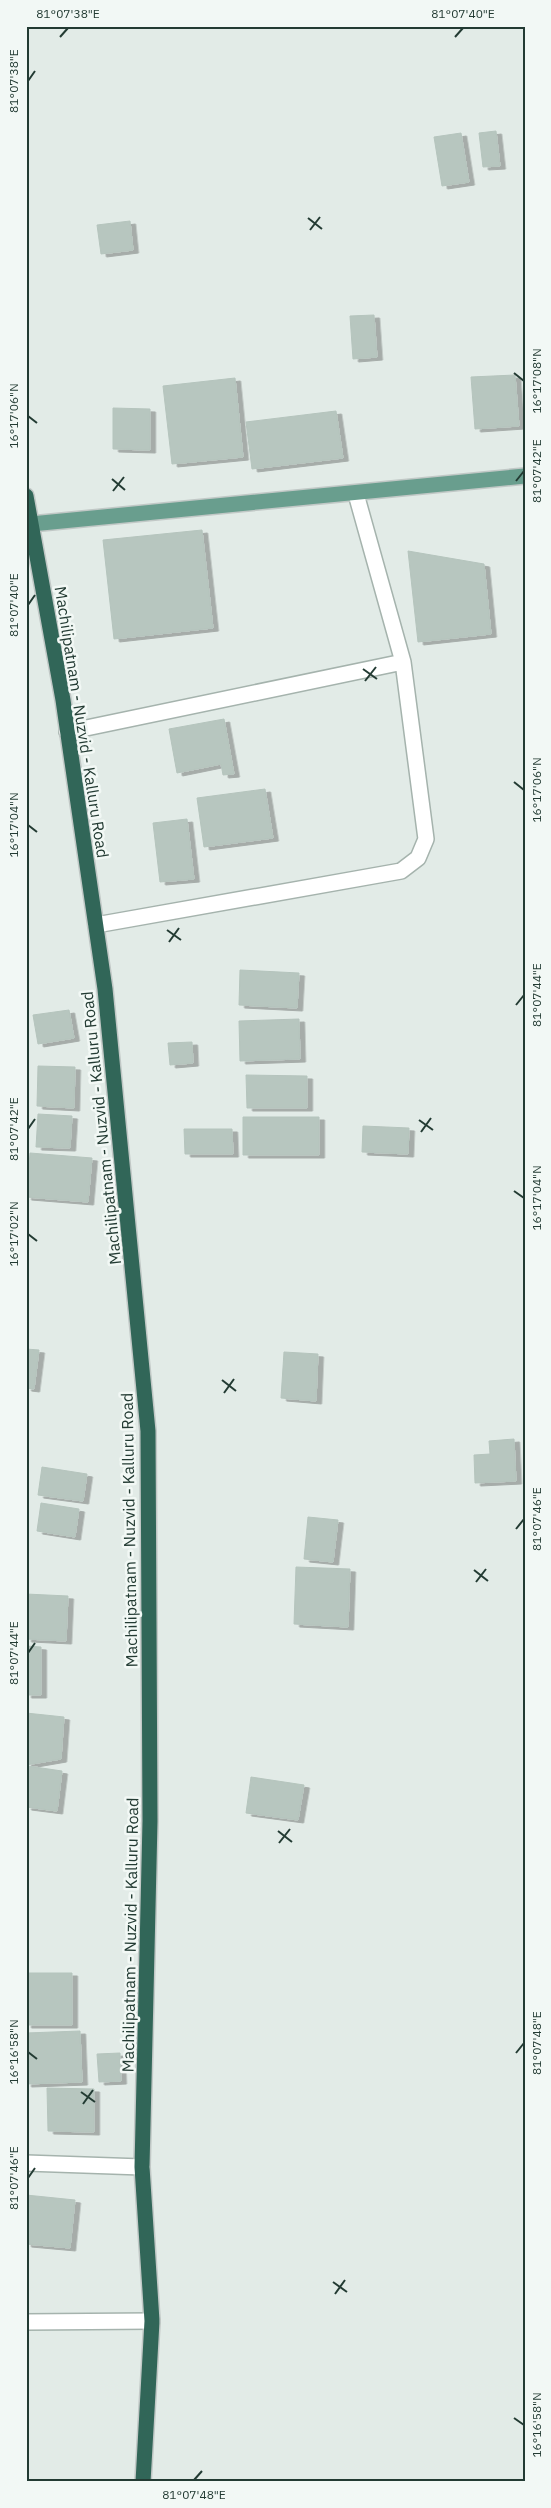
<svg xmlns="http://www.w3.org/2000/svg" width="551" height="2508" viewBox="0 0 551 2508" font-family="'IBM Plex Sans',sans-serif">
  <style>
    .building { fill: #b7c6bf; stroke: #b5c4bd; filter: url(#shadow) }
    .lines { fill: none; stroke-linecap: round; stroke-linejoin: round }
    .street-casing { stroke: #a5b3ad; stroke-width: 18 }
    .primary-casing { stroke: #c1c8c6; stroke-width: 18 }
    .highway-casing { stroke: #c1c8c6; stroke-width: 18 }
    .street { stroke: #fff; stroke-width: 15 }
    .primary { stroke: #699e8e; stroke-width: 15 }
    .highway { stroke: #316658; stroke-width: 15 }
    .ticks { fill: none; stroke: #233b33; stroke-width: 2 }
    .labels { text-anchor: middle; stroke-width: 5; stroke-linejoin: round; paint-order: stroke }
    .street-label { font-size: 16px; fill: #233b33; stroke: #f2f8f5 }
    .neatline { fill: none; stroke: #233b33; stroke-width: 2 }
    .ticks-label { font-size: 12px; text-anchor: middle; fill: #233b33 }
  </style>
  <defs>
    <filter id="shadow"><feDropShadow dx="5.5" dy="3" stdDeviation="0" flood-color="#0004"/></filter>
  </defs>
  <rect width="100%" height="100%" fill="#e2ebe7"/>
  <path class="building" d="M496 131 500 166 483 167 479 133Z
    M461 133 469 182 442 186 434 137Z
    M130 221 133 250 101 254 97 225Z
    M374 315 377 357 353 359 350 316Z
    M515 375 519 426 475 429 471 377Z
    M235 378 243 457 172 464 163 386Z
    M113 408 150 409V450L113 449Z
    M336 411 343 458 252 469 246 422Z
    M202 530 213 628 114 639 103 540Z
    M408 551 484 564 491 634 418 642Z
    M224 719 234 774 223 775 221 764 177 773 169 729Z
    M265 789 273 838 204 847 197 798Z
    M187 819 194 879 160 882 153 823Z
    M240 970 299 973 297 1008 239 1005Z
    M69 1010 74 1038 38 1044 33 1015Z
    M299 1019 300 1059 240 1061 239 1021Z
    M192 1042 193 1063 170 1065 168 1043Z
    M38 1066 75 1067 74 1108 37 1106Z
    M246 1075 307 1076V1108H247Z
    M38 1114 72 1116 70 1148 36 1147Z
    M243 1117H319V1155H243Z
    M363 1126 409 1128 408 1154 362 1152Z
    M184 1129H232L233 1154H185Z
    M30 1153 92 1158 88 1202 26 1197Z
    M26 1349 39 1350 34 1389 26 1388Z
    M284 1352 318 1354 316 1401 281 1398Z
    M514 1439 516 1481 475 1483 474 1455 490 1454 489 1441Z
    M42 1467 87 1474 83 1501 38 1495Z
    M41 1503 79 1509 75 1537 37 1531Z
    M308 1517 338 1520 333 1562 304 1559Z
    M296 1567 350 1569 348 1627 294 1624Z
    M26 1594 68 1596 66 1641 26 1639Z
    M26 1646 41 1647V1695H26Z
    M26 1713 64 1717 61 1759 26 1765Z
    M28 1766 62 1771 57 1811 26 1807Z
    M251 1777 304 1785 298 1820 246 1813Z
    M26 1973H72V2025H26Z
    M80 2031 82 2082 26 2084V2033Z
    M120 2053 121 2081 99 2082 97 2054Z
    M47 2088 94 2089V2132L48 2131Z
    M26 2195 75 2200 70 2248 26 2244Z"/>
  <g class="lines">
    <defs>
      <path id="street" d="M67 732 403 662
        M96 925 401 871 418 858 426 839 403 662 356 494
        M26 2163 142 2167
        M26 2322 152 2321"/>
      <path id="primary" d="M31 524 525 476"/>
      <path id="highway" d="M26 496 63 700 105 989 148 1431 150 1821 142 2167 152 2321 143 2482"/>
    </defs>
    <use href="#street" class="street-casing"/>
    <use href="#primary" class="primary-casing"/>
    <use href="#highway" class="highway-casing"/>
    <use href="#street" class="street"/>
    <use href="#primary" class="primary"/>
    <use href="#highway" class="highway"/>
  </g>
  <path class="ticks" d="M60 37 68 28M455 37 463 28M28 81 35 71M308 218 322 229M310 230 320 217M514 373 524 381M28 416 37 423M112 479 125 490M516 481 524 471M113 491 124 477M28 605 35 595M363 669 377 679M365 681 376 667M514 782 524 790M28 825 37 832M167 930 181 940M169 942 179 928M516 1005 524 995M419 1120 433 1130M28 1129 35 1119M421 1132 431 1118M514 1191 524 1198M28 1234 37 1241M222 1380 236 1391M224 1393 234 1379M516 1529 524 1519M474 1570 488 1581M476 1582 486 1569M28 1653 35 1643M278 1831 292 1842M279 1843 290 1829M28 2052 37 2059M516 2053 524 2043M81 2092 95 2102M83 2104 93 2090M28 2178 35 2168M333 2282 347 2292M335 2294 345 2280M514 2418 524 2425M194 2480 202 2471"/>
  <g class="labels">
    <g class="street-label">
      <text transform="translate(82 722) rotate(81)" y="6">Machilipatnam - Nuzvid - Kalluru Road</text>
      <text transform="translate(101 1128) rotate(-96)" y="6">Machilipatnam - Nuzvid - Kalluru Road</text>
      <text transform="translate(129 1530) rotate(-91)" y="6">Machilipatnam - Nuzvid - Kalluru Road</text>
      <text transform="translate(130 1935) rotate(-89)" y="6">Machilipatnam - Nuzvid - Kalluru Road</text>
    </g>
  </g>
  <rect width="551" height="2508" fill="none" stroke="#f2f8f5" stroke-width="55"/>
  <rect x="28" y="28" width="496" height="2452" class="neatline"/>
  <g class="ticks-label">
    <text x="68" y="18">81°07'38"E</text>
    <text x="463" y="18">81°07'40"E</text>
    <text transform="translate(14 81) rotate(-90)" y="4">81°07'38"E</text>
    <text transform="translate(537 381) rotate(-90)" y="4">16°17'08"N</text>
    <text transform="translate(14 416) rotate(-90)" y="4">16°17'06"N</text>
    <text transform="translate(537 471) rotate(-90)" y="4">81°07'42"E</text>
    <text transform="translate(14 605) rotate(-90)" y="4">81°07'40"E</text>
    <text transform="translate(537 790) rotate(-90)" y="4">16°17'06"N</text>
    <text transform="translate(14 825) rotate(-90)" y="4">16°17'04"N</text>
    <text transform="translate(537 995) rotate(-90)" y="4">81°07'44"E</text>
    <text transform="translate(14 1129) rotate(-90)" y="4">81°07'42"E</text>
    <text transform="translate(537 1198) rotate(-90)" y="4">16°17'04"N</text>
    <text transform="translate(14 1234) rotate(-90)" y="4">16°17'02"N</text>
    <text transform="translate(537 1519) rotate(-90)" y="4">81°07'46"E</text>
    <text transform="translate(14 1653) rotate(-90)" y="4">81°07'44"E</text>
    <text transform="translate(537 2043) rotate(-90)" y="4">81°07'48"E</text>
    <text transform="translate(14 2052) rotate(-90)" y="4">16°16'58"N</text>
    <text transform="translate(14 2178) rotate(-90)" y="4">81°07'46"E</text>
    <text transform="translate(537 2425) rotate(-90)" y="4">16°16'58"N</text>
    <text x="194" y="2499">81°07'48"E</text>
  </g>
</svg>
